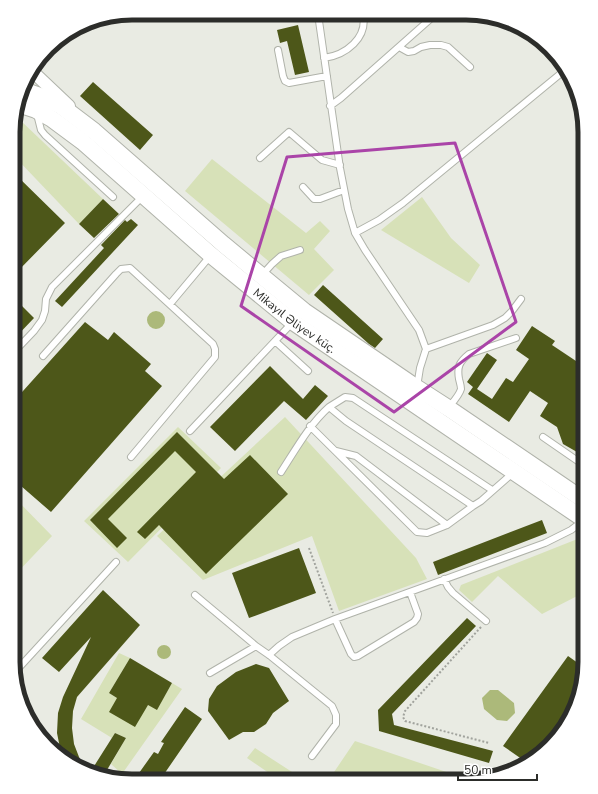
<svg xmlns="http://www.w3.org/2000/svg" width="598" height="794" viewBox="0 0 598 794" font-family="'Nunito Sans',sans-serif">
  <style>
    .green { fill: #d7e1b8 }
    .water { fill: #acb97a }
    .building { fill: #4d5719 }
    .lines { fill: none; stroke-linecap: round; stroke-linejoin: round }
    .service-casing { stroke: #b0b3aa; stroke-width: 8 }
    .minor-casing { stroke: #b0b3aa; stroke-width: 14 }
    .secondary-casing { stroke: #b0b3aa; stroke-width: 18 }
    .path { stroke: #a1a39d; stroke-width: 2; stroke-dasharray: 2 2; stroke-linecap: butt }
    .service { stroke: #fff; stroke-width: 6 }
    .minor { stroke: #fff; stroke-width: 12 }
    .secondary { stroke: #fff; stroke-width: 16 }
    .marked { fill: none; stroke: #aa44a8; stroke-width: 3; stroke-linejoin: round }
    .labels { text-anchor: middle; stroke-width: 4; stroke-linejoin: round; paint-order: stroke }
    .street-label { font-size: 12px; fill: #2c2d2a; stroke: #fff }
    .rim { fill: none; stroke: #2c2d2a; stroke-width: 5 }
  </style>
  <rect width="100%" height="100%" fill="#e9ebe3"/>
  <path class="green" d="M14 120H20L103 199 79 224 14 156Z
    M212 159 306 233 320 221 330 231 314 249 334 270 309 295 185 191Z
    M422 197 451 238 480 265 469 283 381 230Z
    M285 417 416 558 427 579 339 611 312 536 203 580 157 536Z
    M178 427 221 468 128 562 84 521Z
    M13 496 52 536 13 577Z
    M585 536V592L542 614 498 576 472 602 459 590 461 585Z
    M119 653 130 658 109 693 117 698 148 705 157 709 172 683 182 689 122 774 111 764 126 738 115 733 112 738 81 719Z
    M355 741 470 780 467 781H328Z
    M255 748 306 781 279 780 247 758Z"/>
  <path class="water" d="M147 320a9 9 0 1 1 18 0a9 9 0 1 1-18 0Z
    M157 652a7 7 0 1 1 14 0a7 7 0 1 1-14 0Z
    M490 690H498L514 703 515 713 507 721 497 720 484 709 482 698Z"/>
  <path class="building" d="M298 25 309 72 295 75 287 41 280 43 277 30Z
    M93 82 153 135 140 150 80 96Z
    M14 173 65 223 14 275Z
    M103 199 119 214 94 238 79 224Z
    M131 219 138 225 62 307 55 301 104 248 101 245 125 220 127 222Z
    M323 285 383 339 375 348 369 344 314 295Z
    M14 298 34 318 14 339Z
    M85 322 108 340 114 332 151 364 145 371 162 386 51 512 13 479 14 401Z
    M532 326 555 341 552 345 585 367V449L577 452 563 444 557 427 540 416 548 403 530 391 509 422 468 394 473 387 467 382 487 353 497 360 477 389 492 399 506 378 513 382 529 359 516 350Z
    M270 366 303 399 315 385 328 396 306 420 284 401 235 451 210 427Z
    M177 432 224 479 250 455 288 494 206 574 159 525 145 539 137 532 196 472 175 451 108 519 127 538 117 548 90 520Z
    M542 520 547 533 438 575 433 562Z
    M299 548 316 593 249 618 232 573Z
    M103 590 140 625 77 697 73 711 72 728 74 744 79 757 85 768 66 761 64 759 60 748 57 733 58 713 63 697 91 637 59 672 42 658Z
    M467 618 476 626 392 714 394 725 493 751 489 763 379 731 378 710Z
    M568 656 585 668V670L565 728 526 762 503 746Z
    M130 658 172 683 157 710 148 705 135 727 109 712 117 698 109 693Z
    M256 664 269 668 289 701 273 713 266 724 254 732H243L229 740 208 711 209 699 217 686 236 672Z
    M185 707 202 719 160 780H134L154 752 158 754 164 743 161 742Z
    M115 733 126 738 104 775 91 771Z"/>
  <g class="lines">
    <defs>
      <path id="service" d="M318 14 340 168 348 209 355 233 365 250 419 330 426 349 420 368 417 387
        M399 47 408 52 414 51 421 47 430 45H441L448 47 470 67
        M278 50 283 76 285 81 289 83 327 76
        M324 58C346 55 368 38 363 14
        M330 106 341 98 436 14
        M37 114 41 130 45 135 113 197
        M260 158 289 132 322 160 340 165
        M303 187 314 199H320L344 190
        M355 233 379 220 403 203 565 70
        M262 275 272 264 281 256 300 250
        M170 304 211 255
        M275 341 308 371
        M426 349 493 325 505 318 512 311 521 299
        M14 352 34 331 42 320 45 311 46 299 52 287 143 196
        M43 356 116 274 121 269 130 268 213 344 215 349V357L131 457
        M329 407 345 397 353 398 492 490
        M448 408C452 403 459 396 461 389 461 386 460 383 459 379 457 367 459 362 469 354L516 338
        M310 426 417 532 427 533 447 525 473 506
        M190 431 292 323
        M543 437 585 466
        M336 451 356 456 447 525
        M281 472C296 449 309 425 329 407L346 421 473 506 481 501 514 472
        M576 493 585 481
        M444 579 448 587 453 593 486 621
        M195 595 256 646
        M335 619 351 654 354 657 358 656 414 622 417 618 418 614 410 592
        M269 655 279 646 292 637 335 619 545 543 571 530 583 521
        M15 672 116 562
        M210 673 256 646 269 655 332 706 336 715V724L312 756"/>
      <path id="minor" d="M31 70 69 106"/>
      <g id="secondary">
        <path d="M23 90 40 96 61 106 94 131 223 244 304 311 417 388 448 408 585 501"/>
        <path id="s1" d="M18 104 36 110 52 119 83 142 211 255 293 322 585 520"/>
      </g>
    </defs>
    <use href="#service" class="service-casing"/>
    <use href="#minor" class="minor-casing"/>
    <use href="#secondary" class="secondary-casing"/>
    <path class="path" d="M309 548 333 613
      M481 627 405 711 403 717 405 721 489 743"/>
    <use href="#service" class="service"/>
    <use href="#minor" class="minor"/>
    <use href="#secondary" class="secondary"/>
  </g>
  <path class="marked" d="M455 143 516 322 394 412 241 306 287 157Z"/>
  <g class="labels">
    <g class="street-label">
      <text dy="4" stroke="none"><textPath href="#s1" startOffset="353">Mikayıl Əliyev küç.</textPath></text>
    </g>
  </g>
  <path d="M0 0H598V794H0ZM132 20H466A112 112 0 0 1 578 132V662A112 112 0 0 1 466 774H132A112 112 0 0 1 20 662V132A112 112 0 0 1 132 20Z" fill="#fff" fill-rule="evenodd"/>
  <path class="rim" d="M132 20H466A112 112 0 0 1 578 132V662A112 112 0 0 1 466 774H132A112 112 0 0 1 20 662V132A112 112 0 0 1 132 20Z"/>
  <path d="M458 774v6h79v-6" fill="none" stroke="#2c2d2a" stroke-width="2"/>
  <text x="464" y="774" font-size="12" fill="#2c2d2a" stroke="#ffffff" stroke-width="3" paint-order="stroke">50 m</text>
</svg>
